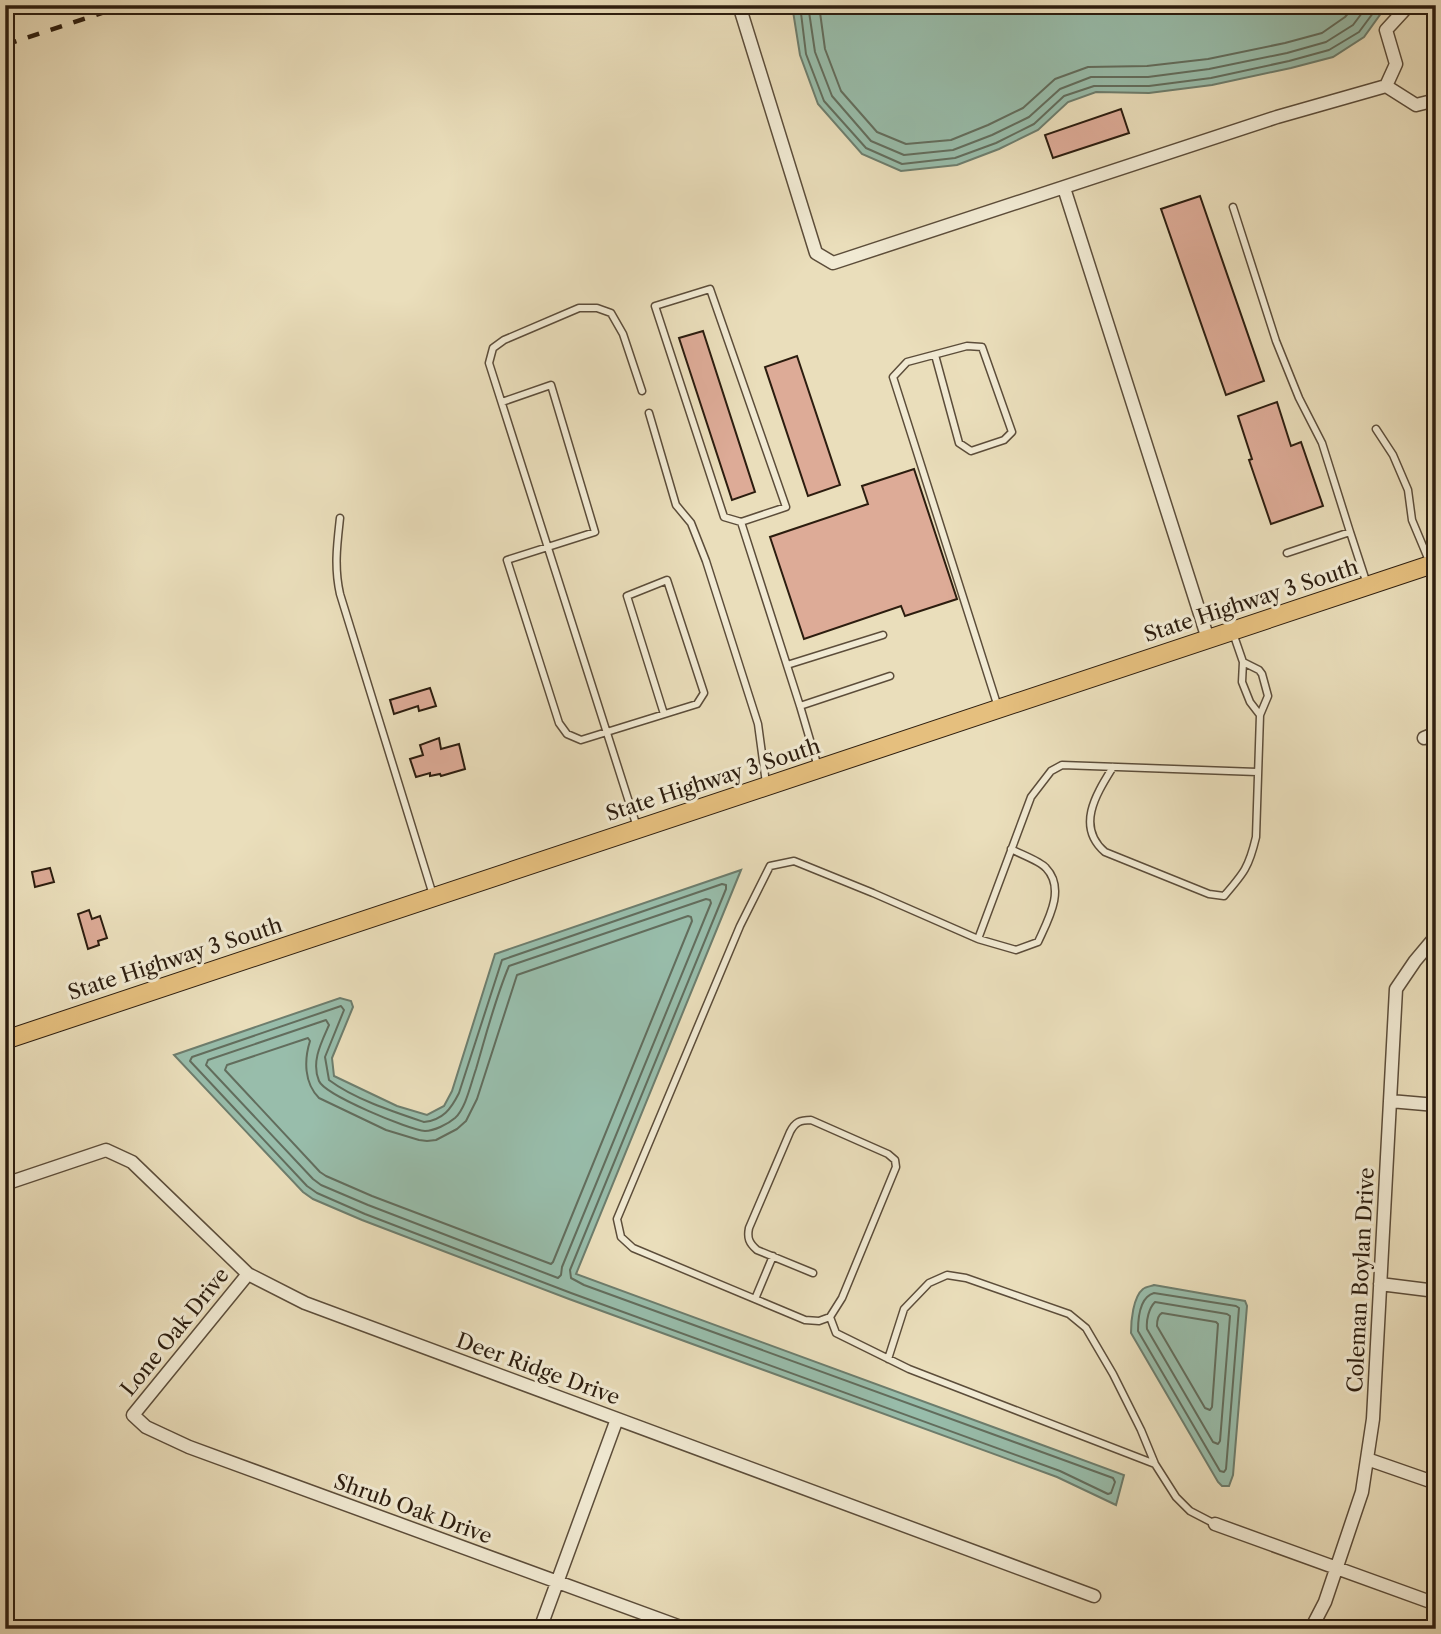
<svg xmlns="http://www.w3.org/2000/svg" width="1441" height="1634" viewBox="0 0 1441 1634" font-family="'Libre Caslon Text',serif">
  <style>
    .water { fill: #98bdab; stroke: #6d7d6d; stroke-width: 2 }
    .lines { fill: none; stroke-linecap: round; stroke-linejoin: round }
    .shore { stroke: #626d5d; stroke-width: 2 }
    .building { fill: #ddab97; stroke: #2c1d0f; stroke-width: 2 }
    .lane-casing { stroke: #5c4d3a; stroke-width: 9 }
    .street-casing { stroke: #5c4d3a; stroke-width: 15 }
    .primary-casing { stroke: #2c1d0f; stroke-width: 20 }
    .lane { stroke: #f1ead3; stroke-width: 6 }
    .street { stroke: #f1ead3; stroke-width: 12 }
    .primary { stroke: #e5bf7e; stroke-width: 18 }
    .rail { stroke: #2c1d0f; stroke-width: 4.5; stroke-dasharray: 12 12; stroke-linecap: butt }
    .labels { text-anchor: middle; stroke-width: 6; stroke-linejoin: round; paint-order: stroke }
    .street-label { font-size: 21px; fill: #2c1d0f; stroke: #f1ead3 }
  </style>
  <rect width="100%" height="100%" fill="#eadebb"/>
  <filter id="stains"><feTurbulence type="fractalNoise" baseFrequency=".00286" numOctaves="4"/><feColorMatrix values="0 0 0 0 .2 0 0 0 0 .09 0 0 0 0 .02 0 0 0 .5 -.17"/></filter>
  <radialGradient id="worn" r=".72"><stop offset=".6" stop-color="#630" stop-opacity="0"/><stop offset="1" stop-color="#630" stop-opacity=".3"/></radialGradient>
  <path class="water" d="M792 5H1387L1364 37 1333 57 1291 68 1212 85 1149 93 1096 92 1068 102 1038 130 999 149 957 165 901 171 862 154 818 104 800 55Z
    M741 870 576 1274 1124 1475 1116 1505 1057 1477 569 1299 362 1220 313 1199 303 1192 174 1055 340 998 351 1001 353 1007 332 1058 334 1076 397 1106 427 1115 444 1106 452 1091 495 954Z
    M1154 1285 1245 1301 1247 1306 1233 1475 1229 1486H1222L1218 1482 1131 1333C1131 1321 1133 1297 1143 1289 1145 1287 1152 1286 1154 1285Z"/>
  <g class="lines">
    <path class="shore" d="M800 5 806 54 824 101 866 148 902 164 955 158 996 143 1034 124 1064 96 1094 86H1149L1211 78 1289 61 1329 50 1359 32 1379 5
      M808 5 815 52 832 96 871 141 904 155 953 150 992 135 1029 117 1060 89 1091 77H1148L1209 69 1287 53 1326 42 1353 25 1368 5
      M819 5 825 49 841 91 877 132 906 144 951 140 988 125 1023 108 1055 79 1088 67 1147 66 1208 59 1285 43 1322 33 1345 17 1355 5
      M722 884 726 885V889L570 1270 571 1278 584 1285 1113 1478 1115 1482 1111 1493 1108 1494 1060 1471 571 1293 365 1214 317 1193 307 1186 190 1061 192 1057 341 1006 344 1010 325 1057 329 1080C354 1099 394 1112 424 1122 443 1120 451 1109 459 1093L502 960Z
      M706 899 710 900 711 903 562 1267 561 1275 558 1278 368 1205 321 1185 313 1179 206 1065 208 1060 326 1020 329 1025C321 1043 311 1062 319 1081 325 1095 409 1130 425 1131 434 1131 448 1124 455 1118 466 1108 471 1083 476 1069 486 1035 495 999 509 966Z
      M688 916 691 917 692 921 553 1262 551 1264 372 1196 326 1176 320 1172 225 1070 227 1065 308 1038 310 1041C304 1060 304 1083 319 1098L386 1130 419 1140 427 1141 436 1140 457 1129 466 1121 477 1099 517 975Z
      M1154 1293 1236 1306 1239 1308 1226 1469 1224 1472 1220 1471 1138 1331C1138 1318 1140 1297 1154 1293Z
      M1155 1302 1227 1314 1230 1316 1220 1441 1218 1444 1213 1442 1147 1329C1146 1320 1149 1308 1155 1302Z
      M1162 1313 1216 1322 1218 1324 1212 1407 1210 1410 1205 1408 1157 1326C1157 1322 1158 1315 1162 1313Z"/>
  </g>
  <path class="building" d="M1121 109 1129 133 1053 158 1045 135Z
    M1200 196 1264 381 1226 395 1161 209Z
    M703 331 755 492 732 500 679 338Z
    M797 356 840 485 808 496 765 367Z
    M1277 402 1291 446 1301 442 1323 506 1271 524 1249 460 1252 459 1238 416Z
    M914 469 957 599 905 616 901 606 804 639 770 537 868 504 862 486Z
    M430 688 436 706 419 711 418 706 394 714 390 700Z
    M439 738 441 749 459 744 465 769 441 776 440 774 430 776V773L416 777 410 759 423 755 420 745Z
    M50 868 54 882 35 887 32 872Z
    M89 910 92 919 100 916 107 938 98 941 99 945 88 949 78 914Z"/>
  <g class="lines">
    <defs>
      <path id="lane" d="M1233 207 1276 341 1299 398 1322 443 1350 532
        M935 355 959 443 971 451 1004 440 1012 432 982 347 967 346 907 362 893 377 998 707
        M502 402 551 385 595 532 507 560 559 723 567 734 581 740 697 704 704 693 667 580 627 596 664 714
        M649 413 676 505 691 523 706 561 758 724 766 783
        M1376 429 1393 455 1408 490 1412 520 1430 563
        M340 518C337 545 334 567 340 594L433 895
        M741 522 724 517 655 306 710 289 786 507 741 522 800 706 818 767
        M1287 553 1350 532 1367 584
        M1233 633 1243 662 1242 682 1250 702 1260 715
        M787 665 883 635
        M800 706 890 676
        M1113 767C1097 793 1075 826 1105 852L1209 894 1224 896C1244 873 1249 867 1256 837L1260 715 1268 696 1262 674 1259 670 1243 662
        M637 827 489 363 493 348 504 340 579 308H597L611 313 623 334 642 391
        M978 939 1016 950 1038 942C1048 920 1066 889 1046 868 1040 861 1020 854 1011 849
        M813 1273 757 1250C749 1243 747 1238 749 1228L790 1132C795 1122 800 1120 811 1120L888 1154 895 1160 896 1167 842 1298 830 1317 819 1321 805 1320 633 1248 621 1237 617 1219 740 926 770 866 794 861 873 893 978 939 1031 797 1051 771 1062 765 1257 772
        M755 1299 773 1256
        M830 1317 836 1333 909 1369 1155 1464
        M888 1359 904 1309 929 1283 947 1275 966 1278 1069 1314 1086 1328 1113 1374 1141 1430 1155 1464 1176 1497 1190 1511 1215 1524"/>
      <path id="street" d="M739 5 816 253 833 263 1277 117 1386 86 1416 105 1436 100
        M1386 86 1396 64 1386 30 1409 5
        M1064 188 1208 639
        M1430 565 1436 581
        M1424 738 1436 733
        M1390 1101 1436 1105
        M5 1184 106 1150 132 1162 248 1274 305 1303 1094 1596
        M248 1274 133 1415 146 1427 189 1447 686 1629
        M1380 1284 1436 1291
        M1367 1459 1436 1483
        M1215 1524 1436 1604
        M540 1629 617 1419
        M1311 1629 1325 1602 1362 1492 1373 1419 1396 989 1415 961 1436 936"/>
      <path id="primary" d="M5 1040 1436 563"/>
    </defs>
    <use href="#lane" class="lane-casing"/>
    <use href="#street" class="street-casing"/>
    <use href="#primary" class="primary-casing"/>
    <use href="#lane" class="lane"/>
    <use href="#street" class="street"/>
    <use href="#primary" class="primary"/>
    <path class="rail" d="M5 45 126 5"/>
  </g>
  <g class="labels">
    <g class="street-label">
      <text transform="translate(1251 601) rotate(-18)" y="7">State Highway 3 South</text>
      <text transform="translate(713 780) rotate(-18)" y="7">State Highway 3 South</text>
      <text transform="translate(175 959) rotate(-18)" y="7">State Highway 3 South</text>
      <text transform="translate(1361 1280) rotate(-87)" y="7">Coleman Boylan Drive</text>
      <text transform="translate(175 1332) rotate(-51)" y="7">Lone Oak Drive</text>
      <text transform="translate(538 1369) rotate(20)" y="7">Deer Ridge Drive</text>
      <text transform="translate(413 1509) rotate(20)" y="7">Shrub Oak Drive</text>
    </g>
  </g>
  <rect width="1441" height="1634" fill="none" stroke="#eadebb" stroke-width="28"/>
  <rect x="7" y="7" width="1427" height="1620" fill="none" stroke="#2c1d0f" stroke-width="3.5"/>
  <rect x="14" y="14" width="1413" height="1606" fill="none" stroke="#2c1d0f" stroke-width="2"/>
  <rect width="100%" height="100%" filter="url(#stains)"/>
  <rect width="100%" height="100%" fill="url(#worn)"/>
</svg>
